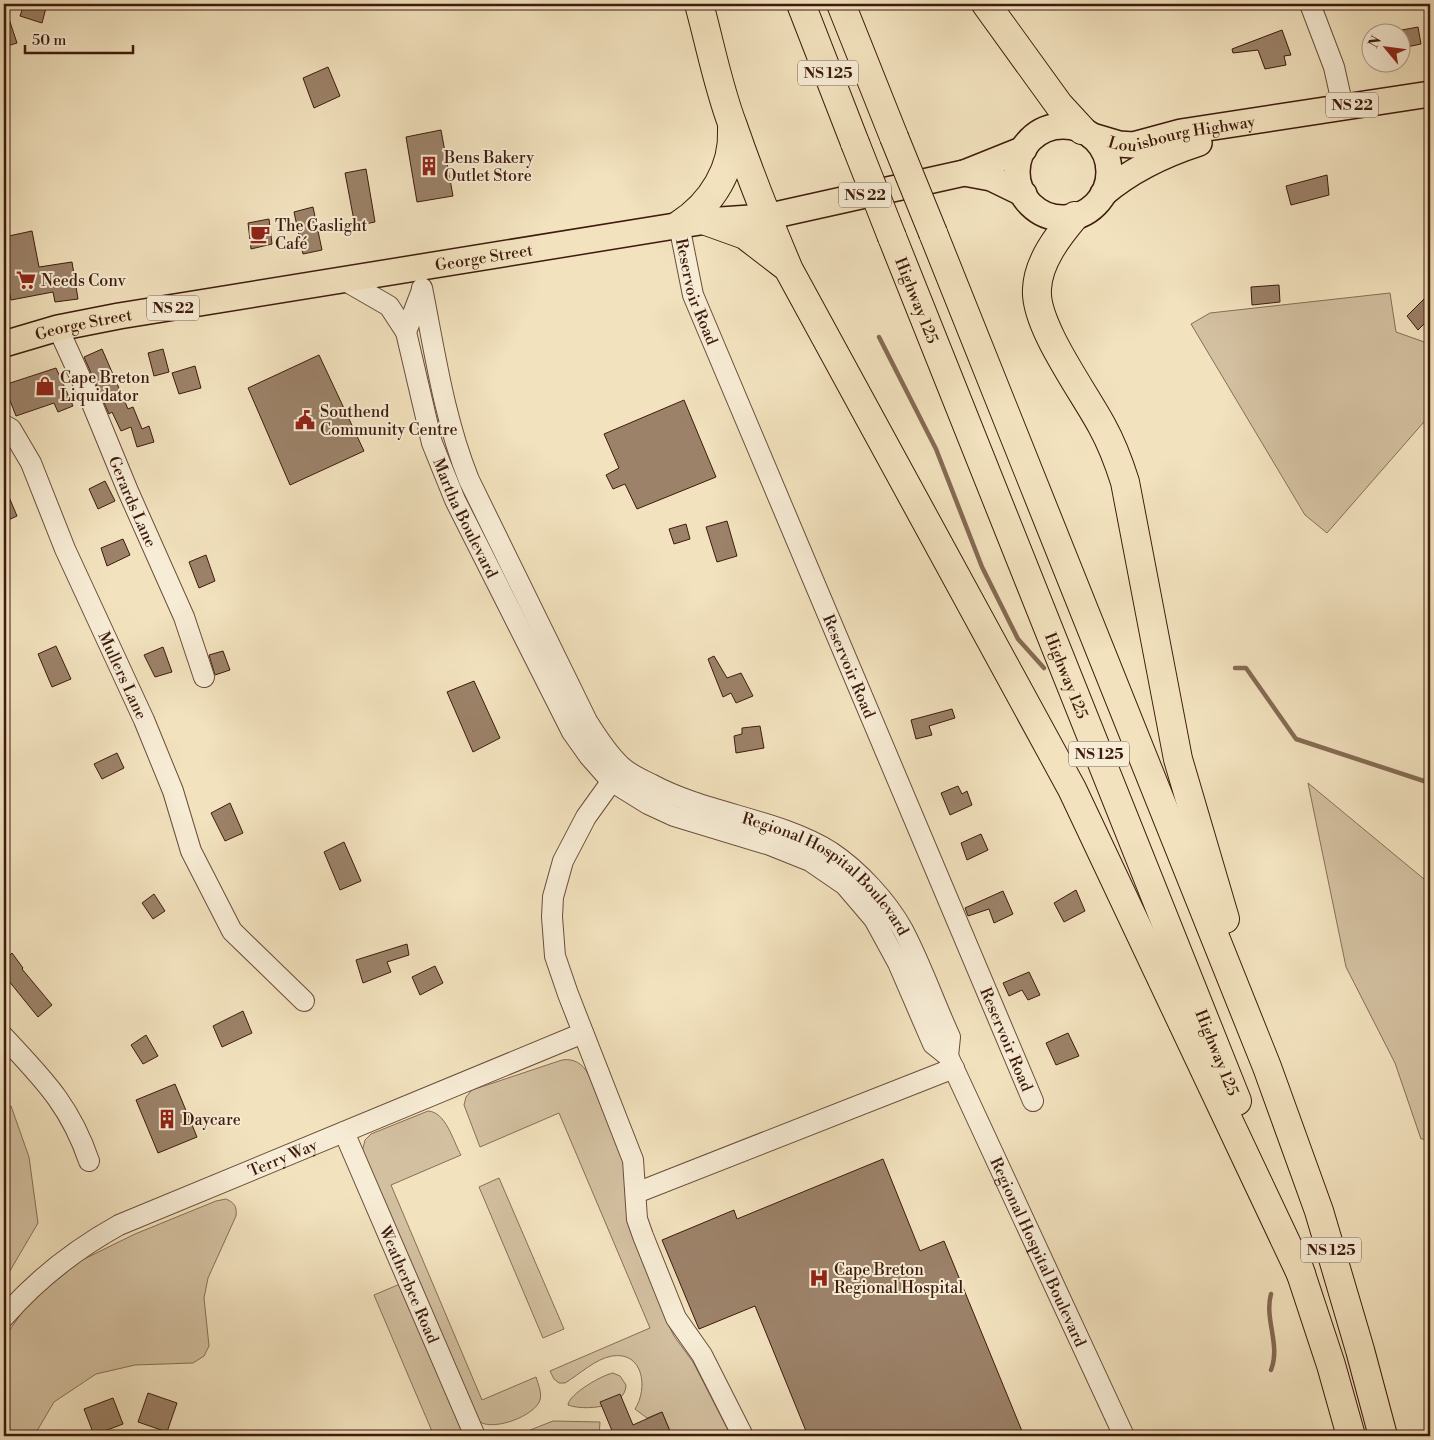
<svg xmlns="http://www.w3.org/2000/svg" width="1434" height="1440" viewBox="0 0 1434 1440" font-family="'Libre Bodoni',serif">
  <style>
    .green { fill: #d3c0a0; stroke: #886e56 }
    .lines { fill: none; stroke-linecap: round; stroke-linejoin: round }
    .stream { stroke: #856a53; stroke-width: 4.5 }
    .building { fill: #9c8269; stroke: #3e1b0d }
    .minor-casing { stroke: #6b4d39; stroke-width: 22 }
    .major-casing { stroke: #3e1b0d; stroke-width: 28 }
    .highway-casing { stroke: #3e1b0d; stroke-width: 30 }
    .minor { stroke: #f7ecd5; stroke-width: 20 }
    .major { stroke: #f2e2be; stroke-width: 25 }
    .highway { stroke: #f2e2be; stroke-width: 28 }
    .highway-bridge-casing { stroke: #3e1b0d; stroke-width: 30; stroke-linecap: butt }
    .highway-bridge { stroke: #f2e2be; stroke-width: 28 }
    .labels { text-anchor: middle; stroke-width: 4; stroke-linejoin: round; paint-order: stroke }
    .shield { fill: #f7ecd5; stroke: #765a49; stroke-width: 1 }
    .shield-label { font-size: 15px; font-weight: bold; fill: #3e1b0d }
    .street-label { font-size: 16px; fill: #3e1b0d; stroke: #f7ecd5 }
    .poi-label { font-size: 16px; fill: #3e1b0d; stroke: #f7ecd5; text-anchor: start }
  </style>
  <rect width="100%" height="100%" fill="#f2e2be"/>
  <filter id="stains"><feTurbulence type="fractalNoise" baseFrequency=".004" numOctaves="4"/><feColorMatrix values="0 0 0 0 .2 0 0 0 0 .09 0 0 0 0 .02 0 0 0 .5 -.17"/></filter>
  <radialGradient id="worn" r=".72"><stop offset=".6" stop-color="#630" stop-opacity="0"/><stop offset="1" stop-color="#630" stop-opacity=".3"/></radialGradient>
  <path class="green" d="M1390 293 1396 332 1430 344V415L1327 533 1305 515 1191 324 1210 313Z
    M1308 783 1430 884V1139H1421L1395 1063 1346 967Z
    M562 1060C574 1058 583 1064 588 1074L623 1158 665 1318 674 1336 693 1362 731 1436H672L662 1412 647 1418 635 1409C648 1389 644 1351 612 1356 595 1359 580 1374 565 1383H559L554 1379 550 1371 650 1328 559 1113 480 1147 464 1105 466 1097 472 1090Z
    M11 1106 29 1157 38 1223 4 1281V1109Z
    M428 1111C446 1112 453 1141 461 1155L391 1185 482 1400 536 1377C538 1384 542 1392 540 1400 535 1416 494 1431 480 1422L362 1152 365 1140 371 1134Z
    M499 1178 564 1329 543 1338 479 1187Z
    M226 1199C235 1203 237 1207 236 1216L208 1278 204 1298 209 1346 204 1356 193 1363 135 1365 96 1374 54 1402 34 1436H4V1338L23 1311 40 1294 80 1261 135 1234 216 1201Z
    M400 1284 465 1436H434L374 1295Z
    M613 1373 620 1376 626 1385C626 1408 584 1411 568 1405 569 1394 602 1375 613 1373Z
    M553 1421 600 1422 599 1436H515Z"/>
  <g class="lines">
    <path class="stream" d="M879 337 936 449 982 567 1018 639 1044 668
      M1235 668H1246L1296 739 1430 783
      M1271 1370C1281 1345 1264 1319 1271 1294"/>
  </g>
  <path class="building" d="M24 4H47L42 23 20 16Z
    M4 10H6L17 43 4 47Z
    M1418 27 1421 44 1402 48V30Z
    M1282 30 1291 55 1284 56 1286 65 1265 69 1258 50 1233 53 1232 49Z
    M328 67 340 96 314 108 303 78Z
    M441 130 453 196 417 202 406 137Z
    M366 169 375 222 355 226 345 173Z
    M1327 175 1329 195 1291 205 1286 186Z
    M313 207 322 250 303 254 294 212Z
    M269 219 272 244 251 249 248 223Z
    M32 231 39 267 72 262 78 299 55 302 53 292 11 300 4 267V237Z
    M1279 285 1280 302 1252 305 1251 287Z
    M1430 293V318L1418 330 1407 316Z
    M102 349 128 409 133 407 142 429 149 426 154 442 137 447 131 427 121 431 112 412 109 414 84 357Z
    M163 349 169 372 154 376 148 353Z
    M319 355 364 451 290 485 248 388Z
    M195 366 201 388 179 394 172 373Z
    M56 368 73 406 58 412 54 403 16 416 4 385Z
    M684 400 716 477 637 509 625 484 613 489 606 475 619 468 604 434Z
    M105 481 115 501 98 509 89 489Z
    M4 485 17 516 4 522Z
    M727 521 737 556 717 562 706 527Z
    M686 524 690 539 674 544 669 529Z
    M123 539 130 555 107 566 101 548Z
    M206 555 215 581 199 588 189 562Z
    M56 646 71 679 52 687 38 654Z
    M163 647 172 672 155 677 144 655Z
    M223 651 230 670 215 675 209 655Z
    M714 656 727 678 741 673 753 696 736 703 731 693 723 697 708 659Z
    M474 681 500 738 473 752 447 692Z
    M952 709 955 718 929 726 932 735 916 739 911 720Z
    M760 726 764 748 736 753 734 736 742 734V728Z
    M117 753 124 768 102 779 94 764Z
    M958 786 962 794 967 791 972 805 950 815 941 793Z
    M230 803 243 833 225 841 211 813Z
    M981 834 988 850 967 860 961 843Z
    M344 842 361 881 340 890 324 852Z
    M1076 890 1085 911 1064 922 1054 903Z
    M1003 891 1013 914 994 923 989 909 968 916 965 908Z
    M154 894 165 911 153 919 142 903Z
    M407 944 409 955 387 962 391 972 363 983 356 960Z
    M12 953 23 968 22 969 52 1005 38 1017 4 975V961Z
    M435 966 443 983 420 995 412 977Z
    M1029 972 1040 995 1028 1000 1022 990 1009 996 1003 983Z
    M243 1011 252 1033 222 1047 213 1026Z
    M1068 1033 1079 1056 1056 1065 1046 1043Z
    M146 1035 158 1056 143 1064 131 1045Z
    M175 1084 197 1137 158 1153 136 1100Z
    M883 1159 920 1251 944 1241 1024 1436H808L755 1306 699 1329 662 1240 734 1210 737 1219Z
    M148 1393 177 1403 167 1432 138 1422Z
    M620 1394 633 1425 662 1412 672 1436H605L613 1433 600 1402Z
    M113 1398 123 1424 94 1435 84 1409Z"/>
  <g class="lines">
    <defs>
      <g id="minor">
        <path d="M1310 4 1334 67 1343 107"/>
        <path id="s1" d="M679 225 693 295 1033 1101"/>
        <path d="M344 280 389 306 406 332"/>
        <path id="s2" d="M422 288C435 353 444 418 469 480L587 721C597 737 608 754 621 766 629 774 641 779 651 784 706 814 779 819 831 852 858 870 887 901 903 930 921 964 934 1002 950 1037L948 1056"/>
        <path id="s3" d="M422 290 406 332 432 443 455 500 572 732 589 756 611 781 648 804 674 816 770 845 810 861 845 885 874 919 898 963 933 1044 948 1056 1124 1436"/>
        <path id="s4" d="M58 328 91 401 128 491 184 617 204 677"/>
        <path id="s5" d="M4 425 11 429 31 463 65 549 144 720 173 791 191 851 232 931 304 1001"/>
        <path d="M619 771 586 817 563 861 553 897 552 917 555 956 568 994 633 1160 637 1219 643 1236 676 1318 702 1355 743 1436"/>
        <path d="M4 1037C43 1079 70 1105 89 1161"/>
        <path id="s6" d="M344 1132 475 1436"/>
        <path d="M636 1193 954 1068"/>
        <path id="s7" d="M4 1317C37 1279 74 1250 119 1225L583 1033"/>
      </g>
      <g id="major">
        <circle cx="1063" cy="172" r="46"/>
        <path id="s8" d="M1092 136 1119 144 1133 145 1181 132 1430 94"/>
        <path d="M964 173 991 178 1024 194"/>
        <path d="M1103 194C1131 170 1165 154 1199 143"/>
        <path id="s9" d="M4 344 58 328 119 316 706 221 766 217 964 173 1024 149"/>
      </g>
      <g id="highway">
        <path d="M699 4C710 44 718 87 733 126 750 175 769 223 789 270L1072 789 1301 1274"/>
        <path d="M801 4 855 143"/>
        <path d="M841 4 894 137"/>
        <path d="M986 4 1059 105 1082 130"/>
        <path d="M1075 216C1058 236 1038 262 1037 289 1034 325 1084 392 1102 426 1112 444 1119 463 1125 482L1178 759 1225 919"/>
        <path d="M706 221 745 235 784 265"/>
        <path d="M679 225C712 204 734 168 732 129"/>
        <path d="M933 233 1267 1067 1319 1211 1360 1350 1383 1436"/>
        <path id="s10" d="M892 237 1237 1101"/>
        <path d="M1295 1256 1331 1365 1351 1436"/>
      </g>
    </defs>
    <use href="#minor" class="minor-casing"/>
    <use href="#major" class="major-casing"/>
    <use href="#highway" class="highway-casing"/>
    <use href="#minor" class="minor"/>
    <use href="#major" class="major"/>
    <use href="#highway" class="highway"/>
    <defs>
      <path id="highway-bridge" d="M894 137 933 233
        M855 143 892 237"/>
    </defs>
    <use href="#highway-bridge" class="highway-bridge-casing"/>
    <use href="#highway-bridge" class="highway-bridge"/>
  </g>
  <defs>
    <symbol id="building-bare" viewBox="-9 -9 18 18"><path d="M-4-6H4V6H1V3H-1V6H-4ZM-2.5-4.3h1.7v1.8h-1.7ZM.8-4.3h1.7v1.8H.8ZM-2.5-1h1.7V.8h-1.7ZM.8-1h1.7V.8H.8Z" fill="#8f2418" stroke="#f7ecd5" stroke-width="2.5" paint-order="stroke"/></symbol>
    <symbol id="cafe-bare" viewBox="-9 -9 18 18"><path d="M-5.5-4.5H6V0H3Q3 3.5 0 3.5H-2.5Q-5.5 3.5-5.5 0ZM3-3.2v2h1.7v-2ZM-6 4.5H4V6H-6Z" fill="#8f2418" stroke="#f7ecd5" stroke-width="2.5" paint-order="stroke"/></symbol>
    <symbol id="supermarket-bare" viewBox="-9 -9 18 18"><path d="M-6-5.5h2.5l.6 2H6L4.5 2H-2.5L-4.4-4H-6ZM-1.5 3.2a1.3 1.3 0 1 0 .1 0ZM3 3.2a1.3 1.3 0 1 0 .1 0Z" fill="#8f2418" stroke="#f7ecd5" stroke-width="2.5" paint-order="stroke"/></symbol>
    <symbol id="shop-bare" viewBox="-9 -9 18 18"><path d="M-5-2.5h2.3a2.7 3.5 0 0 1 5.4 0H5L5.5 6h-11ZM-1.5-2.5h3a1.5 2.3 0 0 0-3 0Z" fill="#8f2418" stroke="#f7ecd5" stroke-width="2.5" paint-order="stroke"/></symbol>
    <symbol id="civic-bare" viewBox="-9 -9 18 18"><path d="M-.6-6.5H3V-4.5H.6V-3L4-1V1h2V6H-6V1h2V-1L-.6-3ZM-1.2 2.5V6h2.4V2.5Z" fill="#8f2418" stroke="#f7ecd5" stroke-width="2.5" paint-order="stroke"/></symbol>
    <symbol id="hospital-bare" viewBox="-9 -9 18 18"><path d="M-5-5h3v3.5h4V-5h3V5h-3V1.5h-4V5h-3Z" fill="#8f2418" stroke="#f7ecd5" stroke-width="2.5" paint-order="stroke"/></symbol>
  </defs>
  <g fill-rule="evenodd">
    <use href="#building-bare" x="415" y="152" width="28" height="28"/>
    <use href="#cafe-bare" x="246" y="220" width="28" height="28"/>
    <use href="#supermarket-bare" x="12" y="266" width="28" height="28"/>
    <use href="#shop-bare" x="31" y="372" width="28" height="28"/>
    <use href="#civic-bare" x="291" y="406" width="28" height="28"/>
    <use href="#building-bare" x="153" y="1105" width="28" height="28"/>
    <use href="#hospital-bare" x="805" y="1264" width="28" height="28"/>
  </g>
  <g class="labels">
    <g class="shield">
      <rect x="798" y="60.5" width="60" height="25" rx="4"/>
      <rect x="1326" y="92.5" width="52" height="25" rx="4"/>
      <rect x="839" y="182.5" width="52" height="25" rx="4"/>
      <rect x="147" y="295.5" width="52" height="25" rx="4"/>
      <rect x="1069" y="741.5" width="60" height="25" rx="4"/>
      <rect x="1301" y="1237.5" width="60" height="25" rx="4"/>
    </g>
    <g class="shield-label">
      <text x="828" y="78">NS 125</text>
      <text x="1352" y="110">NS 22</text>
      <text x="865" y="200">NS 22</text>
      <text x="173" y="313">NS 22</text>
      <text x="1099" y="759">NS 125</text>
      <text x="1331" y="1255">NS 125</text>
    </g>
    <g class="street-label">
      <text dy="6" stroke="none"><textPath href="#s8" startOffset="92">Louisbourg Highway</textPath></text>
      <text dy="6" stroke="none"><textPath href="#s9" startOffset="488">George Street</textPath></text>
      <text dy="6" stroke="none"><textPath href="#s1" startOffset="69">Reservoir Road</textPath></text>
      <text dy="6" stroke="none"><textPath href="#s10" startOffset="68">Highway 125</textPath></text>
      <text dy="6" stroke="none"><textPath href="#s9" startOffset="82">George Street</textPath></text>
      <text dy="6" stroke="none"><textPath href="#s4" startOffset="189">Gerards Lane</textPath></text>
      <text dy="6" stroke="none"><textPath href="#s3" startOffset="241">Martha Boulevard</textPath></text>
      <text dy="6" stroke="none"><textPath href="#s1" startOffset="474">Reservoir Road</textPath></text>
      <text dy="6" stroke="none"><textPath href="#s5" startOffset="279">Mullers Lane</textPath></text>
      <text dy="6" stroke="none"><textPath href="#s10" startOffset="472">Highway 125</textPath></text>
      <text dy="6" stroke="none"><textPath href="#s2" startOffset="759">Regional Hospital Boulevard</textPath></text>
      <text dy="6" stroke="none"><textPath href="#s1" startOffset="879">Reservoir Road</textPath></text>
      <text dy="6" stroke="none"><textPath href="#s10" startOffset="878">Highway 125</textPath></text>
      <text dy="6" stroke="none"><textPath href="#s7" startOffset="325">Terry Way</textPath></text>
      <text dy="6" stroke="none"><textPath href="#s3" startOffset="1219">Regional Hospital Boulevard</textPath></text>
      <text dy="6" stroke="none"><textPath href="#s6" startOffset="166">Weatherbee Road</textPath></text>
    </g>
    <g class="poi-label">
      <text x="444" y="163">Bens Bakery<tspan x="444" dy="18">Outlet Store</tspan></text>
      <text x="275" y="231">The Gaslight<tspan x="275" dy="18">Café</tspan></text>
      <text x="41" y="286">Needs Conv</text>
      <text x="60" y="383">Cape Breton<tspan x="60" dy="18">Liquidator</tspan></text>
      <text x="320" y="417">Southend<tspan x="320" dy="18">Community Centre</tspan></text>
      <text x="182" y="1125">Daycare</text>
      <text x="834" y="1275">Cape Breton<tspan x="834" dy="18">Regional Hospital</tspan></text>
    </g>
  </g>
  <rect width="1434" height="1440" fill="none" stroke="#f2e2be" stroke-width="20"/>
  <rect x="5" y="5" width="1424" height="1430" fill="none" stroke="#3e1b0d" stroke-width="2.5"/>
  <rect x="10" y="10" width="1414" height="1420" fill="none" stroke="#3e1b0d"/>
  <g transform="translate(1386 48) rotate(299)"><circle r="24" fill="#f7ecd5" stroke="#ad9885"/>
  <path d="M0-4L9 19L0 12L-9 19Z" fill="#8f2418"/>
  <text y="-8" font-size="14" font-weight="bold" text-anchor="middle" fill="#3e1b0d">N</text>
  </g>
  <path d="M25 45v8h108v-8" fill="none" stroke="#3e1b0d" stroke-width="2.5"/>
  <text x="32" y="45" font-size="15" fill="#3e1b0d" stroke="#f7ecd5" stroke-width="4" paint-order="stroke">50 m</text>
  <rect width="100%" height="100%" filter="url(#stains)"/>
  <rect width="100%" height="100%" fill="url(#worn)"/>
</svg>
